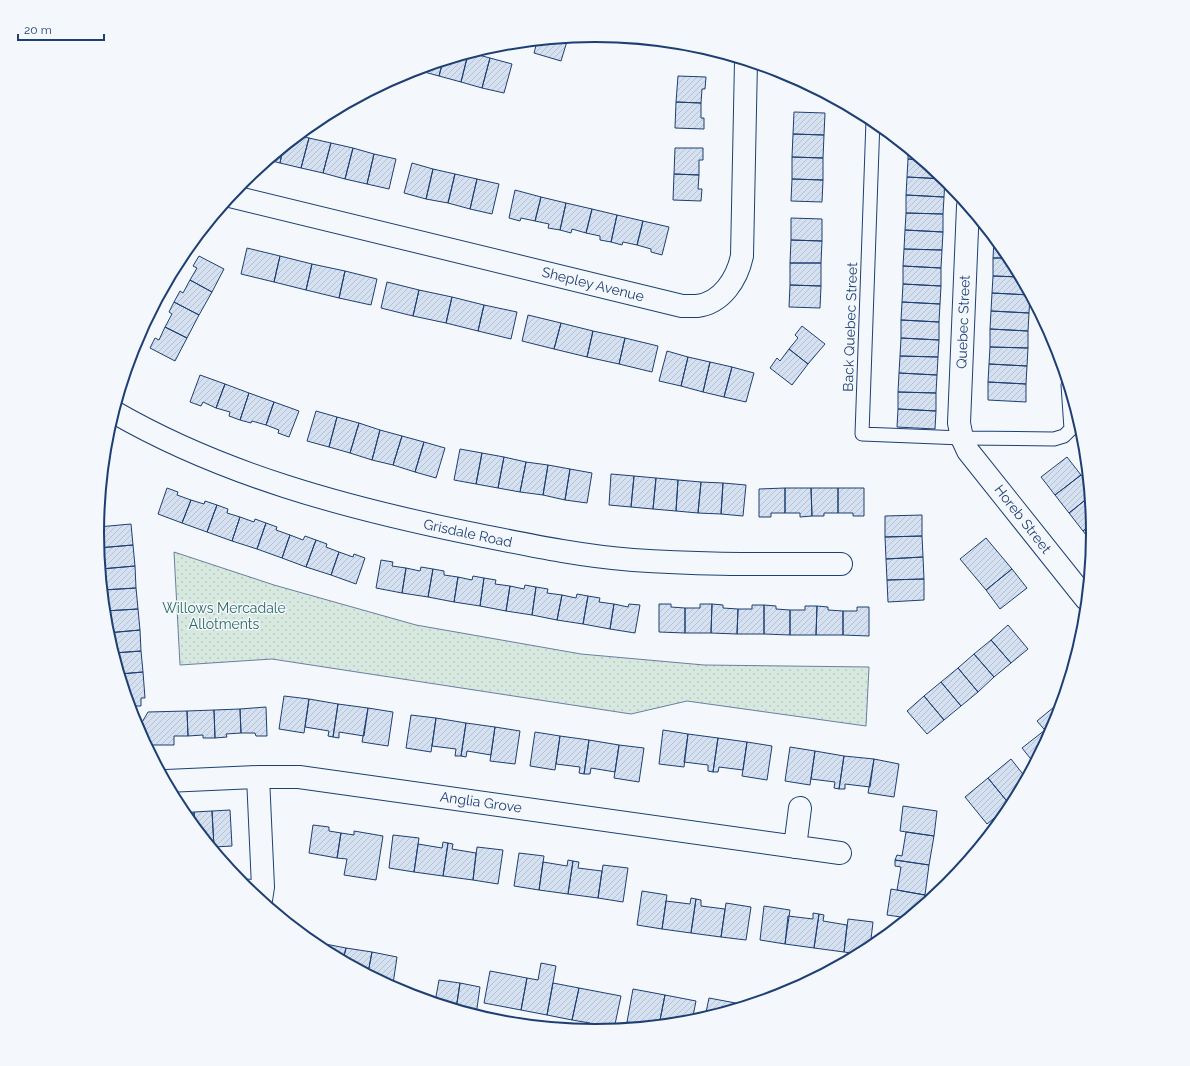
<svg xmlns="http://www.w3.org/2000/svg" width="1190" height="1066" viewBox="0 0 1190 1066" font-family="Raleway,sans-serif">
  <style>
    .park { fill: url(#park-dots); stroke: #687fa3 }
    .building { fill: url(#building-hatch); stroke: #1d3f73 }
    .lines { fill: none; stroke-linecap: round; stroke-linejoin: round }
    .lane-casing { stroke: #1d3f73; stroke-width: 15 }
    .street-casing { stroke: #1d3f73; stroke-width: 24 }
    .lane { stroke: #f4f7fb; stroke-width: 13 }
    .street { stroke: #f4f7fb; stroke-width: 22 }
    .labels { text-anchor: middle; stroke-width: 3; stroke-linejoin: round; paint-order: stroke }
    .street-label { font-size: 14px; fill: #1d3f73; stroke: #f4f7fb }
    .park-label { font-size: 14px; fill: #2c6c60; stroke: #f4f7fb }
    .rim { fill: none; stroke: #1d3f73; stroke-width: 2 }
  </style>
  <defs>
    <pattern id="park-dots" width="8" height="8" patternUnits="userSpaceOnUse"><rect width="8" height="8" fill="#d7e8df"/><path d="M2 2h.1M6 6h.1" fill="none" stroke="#b8c8c3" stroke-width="1.8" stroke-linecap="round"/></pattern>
    <pattern id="building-hatch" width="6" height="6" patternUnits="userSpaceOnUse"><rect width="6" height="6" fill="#d5e0f0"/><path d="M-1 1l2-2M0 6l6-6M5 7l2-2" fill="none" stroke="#b6c1d1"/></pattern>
  </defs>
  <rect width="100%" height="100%" fill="#f4f7fb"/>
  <path class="park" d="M174 552 274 585 416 625 581 654 704 665 869 667 866 726 687 701 631 714 272 659 180 665Z"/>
  <path class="building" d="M568 38 561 61 534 53 537 42 541 43V40Z
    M471 53 490 58 482 88 461 82 468 54Z
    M468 54 461 82 439 76 443 61Z
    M490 58 512 64 504 93 482 88Z
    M443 61 439 76 417 70V69Z
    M678 76 706 77 705 89H702L701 103 676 102Z
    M676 102 701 103V118H704V129L675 128Z
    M794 112 825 113 824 135 793 134Z
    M793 134 824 135 823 158 792 157Z
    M298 135 309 138 301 168 280 163 283 148Z
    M309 138 331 143 323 173 301 168Z
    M331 143 353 148 345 179 323 173Z
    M283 148 280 163 268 160Z
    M353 148 374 154 367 184 345 179Z
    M675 148H703V160H699V175L674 174Z
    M908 149 922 160 908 159Z
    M374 154 396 159 389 189 367 184Z
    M792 157 823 158V180L792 179Z
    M908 159 922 160 945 179 907 177Z
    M412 163 433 169 426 199 404 193Z
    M433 169 455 174 448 203 426 199Z
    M455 174 477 179 470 209 448 203Z
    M674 174 699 175 698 189H702L701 201 673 200Z
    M907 177 945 179 944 197 906 195Z
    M477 179 499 184 492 214 470 209Z
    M792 179 823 180 822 202 791 201Z
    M515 190 541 197 535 221 521 218 520 221 509 218Z
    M906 195 944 197 943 214 906 213Z
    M541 197 566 203 560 230 548 228 549 224 535 221Z
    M566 203 592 209 586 233 572 229 571 233 560 230Z
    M592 209 617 215 611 242 600 240V236L586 233Z
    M906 213 943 214V232L905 230Z
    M617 215 643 221 637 245 623 242 622 245 611 242Z
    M791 218 822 219V241L791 240Z
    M643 221 669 227 662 255 651 252V249L637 245Z
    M905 230 943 232 942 250 904 249Z
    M791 240 822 241 821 263H790Z
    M994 240H995L1010 258H993Z
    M247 248 280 256 274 282 241 274Z
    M904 249 942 250 941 268 903 266Z
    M199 256 224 269 212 292 190 280 197 268 193 266Z
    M280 256 312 264 306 290 274 282Z
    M993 258H1010L1020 277 993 276Z
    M790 263H821V286L790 285Z
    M312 264 345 271 339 298 306 290Z
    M903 266 941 268V286L903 284Z
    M345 271 377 279 371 305 339 298Z
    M993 276 1020 277 1030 295 992 293Z
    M190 280 212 292 199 315 174 302 180 291 183 293Z
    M387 282 419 290 413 316 381 308Z
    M903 284 941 286 940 304 902 302Z
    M790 285 821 286 820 308 789 307Z
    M419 290 452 297 446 323 413 316Z
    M992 293 1030 295 1029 313 991 311Z
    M452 297 484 305 478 331 446 323Z
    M174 302 199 315 187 338 165 327 172 314 169 312Z
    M902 302 940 304 939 322 901 320Z
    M484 305 517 312 511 339 478 331Z
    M991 311 1029 313 1028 331 990 329Z
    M528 315 561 323 554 349 522 341Z
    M901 320 939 322V340L901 338Z
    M561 323 593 331 587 357 554 349Z
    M802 326 825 344 808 364 789 349 798 338 795 335Z
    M165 327 187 338 175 361 150 348 155 338 159 340Z
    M990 329 1028 331V348L990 347Z
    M593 331 625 338 619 364 587 357Z
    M625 338 658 346 652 372 619 364Z
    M901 338 939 340 938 357 900 356Z
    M990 347 1028 348 1027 366 989 364Z
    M789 349 808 364 792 385 770 368 777 358 780 361Z
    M667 351 688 357 681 386 659 381Z
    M900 356 938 357 937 375 899 373Z
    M688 357 710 362 703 392 681 386Z
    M710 362 732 367 724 397 703 392Z
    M989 364 1027 366 1026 384 988 382Z
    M732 367 754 373 746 402 724 397Z
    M899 373 937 375 936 393 898 392Z
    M200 375 225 384 216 408 203 402 201 406 190 402Z
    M988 382 1026 384V402L988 400Z
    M225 384 249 393 240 420 229 416 230 412 216 408Z
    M898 392 936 393V411L898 409Z
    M249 393 274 402 266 425 252 421 251 423 240 420Z
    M274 402 299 411 289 437 278 433 279 430 266 425Z
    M898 409 936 411 935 429 897 427Z
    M316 411 337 417 329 447 307 441Z
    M337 417 359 423 350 453 329 447Z
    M359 423 380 430 372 460 350 453Z
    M380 430 402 436 393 465 372 460Z
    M402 436 424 442 415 472 393 465Z
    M424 442 445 448 436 478 415 472Z
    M460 449 482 453 476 484 454 480Z
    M482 453 504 457 498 488 476 484Z
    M504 457 526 462 520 492 498 488Z
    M1067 457 1081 475 1055 495 1041 477Z
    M526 462 548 465 543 495 520 492Z
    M548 465 570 469 565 500 543 495Z
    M570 469 592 473 587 503 565 500Z
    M611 474 634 476 631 507 609 505Z
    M1081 475 1088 484 1089 497 1069 513 1055 495Z
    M634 476 656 478 653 509 631 507Z
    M656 478 678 480 676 511 653 509Z
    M678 480 701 482 698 513 676 511Z
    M701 482 723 483 721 514 698 513Z
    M723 483 746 485 743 516 721 514Z
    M167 488 178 492 177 495 191 500 182 523 158 514Z
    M785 488V513H771V517H759V489Z
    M785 488H811L812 516 800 517V513H785Z
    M811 488H838V513H824V516H812Z
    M838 488H864V516H853V513H838Z
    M1089 497 1092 524 1083 531 1069 513Z
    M191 500 204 504 205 501 217 505 207 532 182 523Z
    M217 505 228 509 227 513 240 517 232 541 207 532Z
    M922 515V536L885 537V516Z
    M240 517 254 522 255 519 266 523 257 549 232 541Z
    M266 523 277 527 276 530 290 535 282 558 257 549Z
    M131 524 133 545 98 548V527Z
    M1092 524 1093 533 1092 543 1083 531Z
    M290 535 303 540 305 536 316 540 306 567 282 558Z
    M922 536 923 557 886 559 885 537Z
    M986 538 1012 569 986 590 960 559Z
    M316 540 327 544 326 547 339 552 331 575 306 567Z
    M133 545 135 566 101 569 98 548Z
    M339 552 353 557 354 554 365 558 356 584 331 575Z
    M923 557 924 579 887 580 886 559Z
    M381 560 393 562 392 566 406 568 402 593 376 588Z
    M135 566 136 588 103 590 101 569Z
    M421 567 433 569 428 597 402 593 406 568 420 571Z
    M433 569 444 571V575L458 577 454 602 428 597Z
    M1012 569 1027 588 1000 609 986 590Z
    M473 576 484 578 480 606 454 602 458 577 472 580Z
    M484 578 496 580 495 584 510 586 506 611 480 606Z
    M924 579V600L888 602 887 580Z
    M525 585 536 587 532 615 506 611 510 586 524 589Z
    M536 587 548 589 547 593 562 595 557 620 532 615Z
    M136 588 138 609 105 611 103 590Z
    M577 594 588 596 583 624 557 620 562 595 576 598Z
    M588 596 600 598 599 602 614 604 610 629 583 624Z
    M614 604 628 607 629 604 640 605 635 633 610 629Z
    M659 604H671V607L685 608V633L659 632Z
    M700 604H712L711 633H685V608H700Z
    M712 604 723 605V608L738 609 737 634 711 633Z
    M752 605H764V634H737L738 609H752Z
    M764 605 776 606V609L790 610V635L764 634Z
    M805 606H817L816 635H790V610H805Z
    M817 606 828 607V610L843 611V635H816Z
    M857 607H869V636L843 635V611H857Z
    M138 609 140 630 107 633 105 611Z
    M1008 625 1028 649 1011 663 991 640Z
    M140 630 141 651 114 653 107 633Z
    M991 640 1011 663 994 677 974 654Z
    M141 651 143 672 120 674 114 653Z
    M974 654 994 677 978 692 958 668Z
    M958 668 978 692 961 706 941 682Z
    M143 672 145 698H141V706H131V711L120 674Z
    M941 682 961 706 944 720 924 696Z
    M284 696 309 699 304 733 279 729Z
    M924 696 944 720 927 734 907 711Z
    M309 699 338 704 333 737 328 736 329 731 305 727Z
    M1060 702 1061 703 1055 724 1049 735 1037 721Z
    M338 704 368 708 364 736 339 732V738L333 737Z
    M266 707 267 736H256L255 733H241L240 709Z
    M368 708 393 712 388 746 362 742Z
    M240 709 241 733 226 734 227 737 215 738 214 710Z
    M214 710 215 738H203V735L188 736 187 711Z
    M187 711 188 736H174V745H147L140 733 141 724 148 712Z
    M411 715 436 718 431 752 406 748Z
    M436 718 466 723 461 756H455L456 749 432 746Z
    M466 723 495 727 491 755 467 751 466 757 461 756Z
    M495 727 520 731 515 764 490 761Z
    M663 730 688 734 684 767 659 764Z
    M1045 730 1049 735 1034 763 1022 748Z
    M535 732 560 736 555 770 530 766Z
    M688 734 718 738 713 772 708 771V765L684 762Z
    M560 736 589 740 584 774 579 773 580 767 556 764Z
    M718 738 747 742 743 770 719 767 718 772H713Z
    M589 740 619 745 615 772 591 768 590 774H584Z
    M747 742 772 746 767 780 742 776Z
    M619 745 644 748 639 782 614 778Z
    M790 747 815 751 810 785 785 781Z
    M815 751 844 756 839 789 834 788 835 782 811 779Z
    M844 756 874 759 870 787 845 784V789H839Z
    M874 759 899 764 894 797 868 793Z
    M1011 759 1026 778 1010 805 988 778Z
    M988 778 1010 805 987 824 965 797Z
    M903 806 937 811 934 836 900 831Z
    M230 810 232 846 214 847 212 811Z
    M212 811 214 847H212L195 827 194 812Z
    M194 812 195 827 184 813Z
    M313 825 329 827V831L341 833 337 858 309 853Z
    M354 831 383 836 376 880 344 875 347 859 337 858 341 833 354 835Z
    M906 832 934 836 929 865 895 860 897 855 902 856Z
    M393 835 419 838 414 872 389 868Z
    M443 842 448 843 443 876 414 872 418 844 442 848Z
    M448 843 453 844 452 849 476 853 473 880 443 876Z
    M477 847 503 850 498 884 473 880Z
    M519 853 544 856 539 890 514 886Z
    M568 860 573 861 568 894 539 890 543 862 567 866Z
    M895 860 929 865 925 895 897 890 901 867 895 866Z
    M573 861 579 862 578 868 602 871 598 898 568 894Z
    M603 865 628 868 623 902 598 898Z
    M891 889 925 895 923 905 908 918 887 915Z
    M642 891 667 895 662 929 637 925Z
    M691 898 696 899 691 933 662 929 666 901 690 904Z
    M696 899 701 900V906L725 909 721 937 691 933Z
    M726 903 751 907 746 940 721 937Z
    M764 906 790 910 785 944 760 940Z
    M813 913 819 914 814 948 785 944 788 916 813 919Z
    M819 914 824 915 823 921 847 925 844 952 814 948Z
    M848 919 873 922 870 948 858 954 844 952Z
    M320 943 346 948 343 960 319 947Z
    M346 948 372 952 368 973 343 960Z
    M372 952 397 957 393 984 386 983 381 981V979L376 978 368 973Z
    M541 963 556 966 547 1015 521 1010 527 978 538 980Z
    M490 971 527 978 521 1010 484 1003Z
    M439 980 460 983 456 1009 435 1002Z
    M460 983 480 987 476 1015 456 1009Z
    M553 983 579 988 572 1020 547 1015Z
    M579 988 621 996 614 1029 588 1030 590 1023 572 1020Z
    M633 989 665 995 659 1025 645 1026 627 1022Z
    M665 995 696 1001 692 1021 659 1025Z
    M709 998 741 1004 740 1007 705 1017Z"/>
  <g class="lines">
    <defs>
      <path id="lane" d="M873 120 862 434 962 438 1054 439 1064 436 1071 429 1068 385
        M244 886 263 887"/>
      <path id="street" d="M230 196 682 306C687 306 692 306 697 306 722 303 737 279 742 256L746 61
        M968 206 959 423 962 438 968 451 1086 599
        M114 412C223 475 347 508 469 533 524 544 578 556 633 560 702 565 771 564 841 564
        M258 777 263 887 261 900
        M166 781 258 777H299L840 853
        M795 847 800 808"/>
    </defs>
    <use href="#lane" class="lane-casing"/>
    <use href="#street" class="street-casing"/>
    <use href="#lane" class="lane"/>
    <use href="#street" class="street"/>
  </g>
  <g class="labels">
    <g class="street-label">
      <text transform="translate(593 284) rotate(14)" y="5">Shepley Avenue</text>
      <text transform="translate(963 322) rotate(-88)" y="5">Quebec Street</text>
      <text transform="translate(850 327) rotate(-88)" y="5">Back Quebec Street</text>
      <text transform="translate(1023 519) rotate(52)" y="5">Horeb Street</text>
      <text transform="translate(468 533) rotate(12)" y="5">Grisdale Road</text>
      <text transform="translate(481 802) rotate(8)" y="5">Anglia Grove</text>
    </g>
    <g class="park-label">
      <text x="224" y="613">Willows Mercadale<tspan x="224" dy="16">Allotments</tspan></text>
    </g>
  </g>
  <path d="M0 0H1190V1066H0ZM104 533a491 491 0 1 1 982 0a491 491 0 1 1-982 0Z" fill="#f4f7fb" fill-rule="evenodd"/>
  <path class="rim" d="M104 533a491 491 0 1 1 982 0a491 491 0 1 1-982 0Z"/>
  <path d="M18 34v6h86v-6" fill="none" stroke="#1d3f73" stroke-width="2"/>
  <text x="24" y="34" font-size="12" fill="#1d3f73" stroke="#f4f7fb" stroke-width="3" paint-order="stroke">20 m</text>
</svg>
